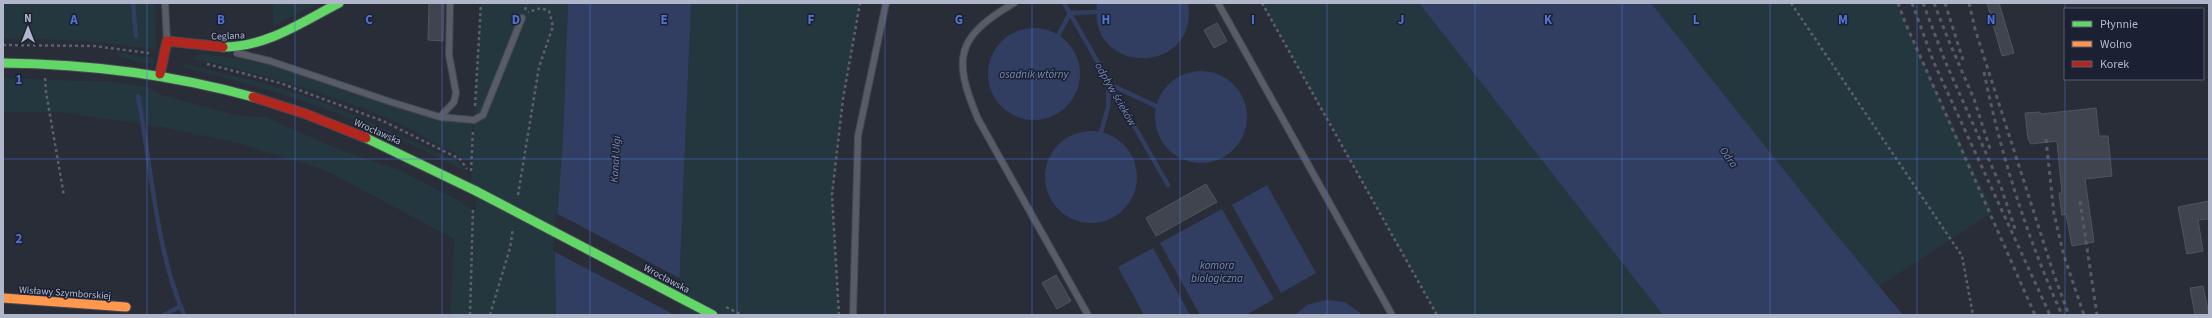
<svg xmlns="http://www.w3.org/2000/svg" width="2212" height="318" viewBox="0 0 2212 318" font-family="'Source Sans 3',sans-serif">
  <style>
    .green { fill: #25373e }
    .water { fill: #313e61 }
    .pier { fill: #282d38 }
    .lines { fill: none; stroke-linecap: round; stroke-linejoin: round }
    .stream { stroke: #313e61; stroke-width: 4.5 }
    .building { fill: #40444e; stroke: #505460 }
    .lane-casing { stroke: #454851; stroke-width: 8 }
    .fast-casing { stroke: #454851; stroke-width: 11 }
    .slow-casing { stroke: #454851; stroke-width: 11 }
    .jam-casing { stroke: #454851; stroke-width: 11 }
    .path { stroke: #5c6069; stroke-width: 2.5; stroke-dasharray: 3 3; stroke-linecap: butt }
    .lane { stroke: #585c66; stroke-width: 6 }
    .fast { stroke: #63d668; stroke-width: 9 }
    .slow { stroke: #ff974d; stroke-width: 9 }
    .jam { stroke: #b3261e; stroke-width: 9 }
    .rail { stroke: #575a63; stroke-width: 3; stroke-dasharray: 4 4; stroke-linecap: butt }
    .fast-bridge-casing { stroke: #454851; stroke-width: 11; stroke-linecap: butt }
    .path-bridge { stroke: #5c6069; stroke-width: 2.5; stroke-dasharray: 3 3; stroke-linecap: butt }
    .fast-bridge { stroke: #63d668; stroke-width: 9 }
    .grid { fill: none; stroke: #5173d3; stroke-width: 1; stroke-opacity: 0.55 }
    .labels { text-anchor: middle; stroke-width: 3; stroke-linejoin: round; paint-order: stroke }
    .street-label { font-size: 10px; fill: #b1b7ca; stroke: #1b2133 }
    .water-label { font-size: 11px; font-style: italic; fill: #7788b3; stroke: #1b2133 }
    .grid-label { font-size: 13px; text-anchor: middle; font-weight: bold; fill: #5173d3; stroke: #1b2133; stroke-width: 3; stroke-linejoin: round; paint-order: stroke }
  </style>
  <rect width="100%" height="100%" fill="#282d38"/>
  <path class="green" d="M3 3H155L156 49 90 41 3 38Z
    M273 3H319L273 26Z
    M481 3H568L563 138 555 251 556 315H450L454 239 325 170 235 142 157 126 58 112H3V78L112 82 147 87 164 96 239 116 266 117 333 147 399 170 456 199 476 213V191L471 189 472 161C445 150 420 133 394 121 328 93 260 73 190 58L201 54 243 59 287 69 427 117 472 124V161Z
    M691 3H860L843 99 832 195 839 315H678Z
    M1262 3H1419L1663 315H1437Z
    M1651 3H1896L1993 212 1879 286 1815 209Z
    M117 52 154 59V63H143L116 56Z
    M185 64 271 85 328 104 457 161 468 173C444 161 420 148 395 137 327 107 256 84 184 68Z"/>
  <path class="water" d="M568 3H691L678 315H556L555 251 563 138Z
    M1097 3H1188C1200 75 1087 78 1097 3Z
    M1419 3H1651L1815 209 1903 315H1663Z
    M988 74a46 46 0 1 1 92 0a46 46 0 1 1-92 0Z
    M1155 117a46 46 0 1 1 92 0a46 46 0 1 1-92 0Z
    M1045 177a46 46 0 1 1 92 0a46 46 0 1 1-92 0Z
    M1267 185 1316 273 1281 293 1232 205Z
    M1222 209 1274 299 1246 315H1200L1160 243Z
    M1153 248 1190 315H1144L1118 267Z
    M1326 300 1345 302 1363 315H1295L1307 305Z"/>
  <path class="pier" d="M556 213 681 279 680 315H675L553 251Z"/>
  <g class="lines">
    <path class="stream" d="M133 3 136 36
      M1064 3 1168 185
      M1059 34 1070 13 1096 12
      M1111 85 1156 106
      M138 96C152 169 155 246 184 315
      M1101 132 1108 107 1109 83
      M164 315 181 306"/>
  </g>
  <path class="building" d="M429 3H444L443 41 428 40Z
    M1987 3H1999L2014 53 2002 56Z
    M1217 23 1227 41 1214 48 1204 30Z
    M2096 108 2099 136H2108L2112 176 2085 179 2094 242 2072 246 2066 214 2062 215 2059 193H2062L2057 141 2031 144 2028 139 2025 113 2040 112 2041 114Z
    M1206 184 1217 202 1156 236 1146 218Z
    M2209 201V219L2198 220 2203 251 2187 254 2178 207Z
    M1056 275 1071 301 1057 309 1042 283Z
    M2203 286 2209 315H2195L2190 288Z"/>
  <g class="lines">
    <defs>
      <path id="lane" d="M165 3 167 41
        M1014 3C956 37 952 58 978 119L1088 315
        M1218 3 1392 315
        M237 53 270 61 391 102 440 117 474 120 483 115 522 18
        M440 117 454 102 456 93 449 55 450 3
        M853 315 858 136 886 3"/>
      <path id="fast" d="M223 47C267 47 302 22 339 3
        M3 63C88 64 170 74 253 97
        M366 138 476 191"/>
      <path id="slow" d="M3 298 126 307"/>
      <path id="jam" d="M160 74 167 41 223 47
        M253 97 306 114 366 138"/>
    </defs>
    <use href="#lane" class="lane-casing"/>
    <use href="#fast" class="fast-casing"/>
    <use href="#slow" class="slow-casing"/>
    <use href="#jam" class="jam-casing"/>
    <path class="path" d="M1262 3 1437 315
      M1791 3 1962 256 1973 315
      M525 10 527 3
      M3 45 94 46 149 53
      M207 64 280 83 334 103 383 121 460 159 467 169
      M45 78 46 92 64 196
      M475 106 481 3
      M471 171 473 130
      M518 195 539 67 553 26 549 11 541 8 528 12
      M470 315 473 208
      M490 315 510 248 513 228
      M839 315 832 195 843 99 860 3"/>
    <use href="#lane" class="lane"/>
    <use href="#fast" class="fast"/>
    <use href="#slow" class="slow"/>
    <use href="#jam" class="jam"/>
    <path class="rail" d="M1898 3 1905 22 2035 315
      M1912 3 1934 63 2050 315
      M1923 3 1945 61 2001 187 2015 229
      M1934 3 1948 39 1974 99 1991 152
      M1945 3 1963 60
      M1969 3 1975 29 2054 275 2069 315
      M1984 72C2001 156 2027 237 2062 315
      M2046 139 2054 214 2064 256 2084 315
      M2080 201 2097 315"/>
    <defs>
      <path id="fast-bridge" d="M476 191 713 315"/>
    </defs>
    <use href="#fast-bridge" class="fast-bridge-casing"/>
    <path class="path-bridge" d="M726 307 742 315"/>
    <use href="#fast-bridge" class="fast-bridge"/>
  </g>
  <path class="grid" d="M147 3V315M295 3V315M442 3V315M590 3V315M737 3V315M885 3V315M1032 3V315M1180 3V315M1327 3V315M1475 3V315M1622 3V315M1770 3V315M1917 3V315M2065 3V315M3 159H2209"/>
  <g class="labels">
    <g class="street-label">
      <text transform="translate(228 35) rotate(-2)" y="4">Ceglana</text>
      <text transform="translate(378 131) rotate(24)" y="4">Wrocławska</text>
      <text transform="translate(667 278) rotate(28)" y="4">Wrocławska</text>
      <text transform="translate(65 292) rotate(4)" y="4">Wisławy Szymborskiej</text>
    </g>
    <g class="water-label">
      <text x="1034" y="78">osadnik wtórny</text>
      <text transform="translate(1116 94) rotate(60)" y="4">odpływ ścieków</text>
      <text transform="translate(1729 157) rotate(54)" y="4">Odra</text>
      <text transform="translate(615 159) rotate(-87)" y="4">Kanał Ulgi</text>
      <text x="1217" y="269">komora<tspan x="1217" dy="13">biologiczna</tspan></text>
    </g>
  </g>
  <g class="grid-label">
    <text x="74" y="24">A</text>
    <text x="221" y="24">B</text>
    <text x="369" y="24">C</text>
    <text x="516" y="24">D</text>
    <text x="664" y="24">E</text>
    <text x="811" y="24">F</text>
    <text x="959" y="24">G</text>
    <text x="1106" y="24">H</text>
    <text x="1253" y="24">I</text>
    <text x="1401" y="24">J</text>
    <text x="1548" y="24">K</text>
    <text x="1696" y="24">L</text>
    <text x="1843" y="24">M</text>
    <text x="1991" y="24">N</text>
    <text x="19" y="84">1</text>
    <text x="19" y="243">2</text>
  </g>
  <rect width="2212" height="318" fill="none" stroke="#b1b7ca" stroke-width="8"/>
  <rect x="2064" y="8" width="140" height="72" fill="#1b2133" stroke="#575d6f"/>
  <rect x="2072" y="21" width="20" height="6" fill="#63d668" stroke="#575d6f"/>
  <text x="2100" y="28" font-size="12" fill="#b1b7ca">Płynnie</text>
  <rect x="2072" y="41" width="20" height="6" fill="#ff974d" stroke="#575d6f"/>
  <text x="2100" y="48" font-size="12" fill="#b1b7ca">Wolno</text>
  <rect x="2072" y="61" width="20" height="6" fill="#b3261e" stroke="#575d6f"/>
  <text x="2100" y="68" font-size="12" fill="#b1b7ca">Korek</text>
  <g transform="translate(28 28)" stroke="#1b2133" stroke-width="3" paint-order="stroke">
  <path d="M0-3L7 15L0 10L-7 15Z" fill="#b1b7ca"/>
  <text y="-6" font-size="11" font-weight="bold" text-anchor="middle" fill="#b1b7ca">N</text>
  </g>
</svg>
